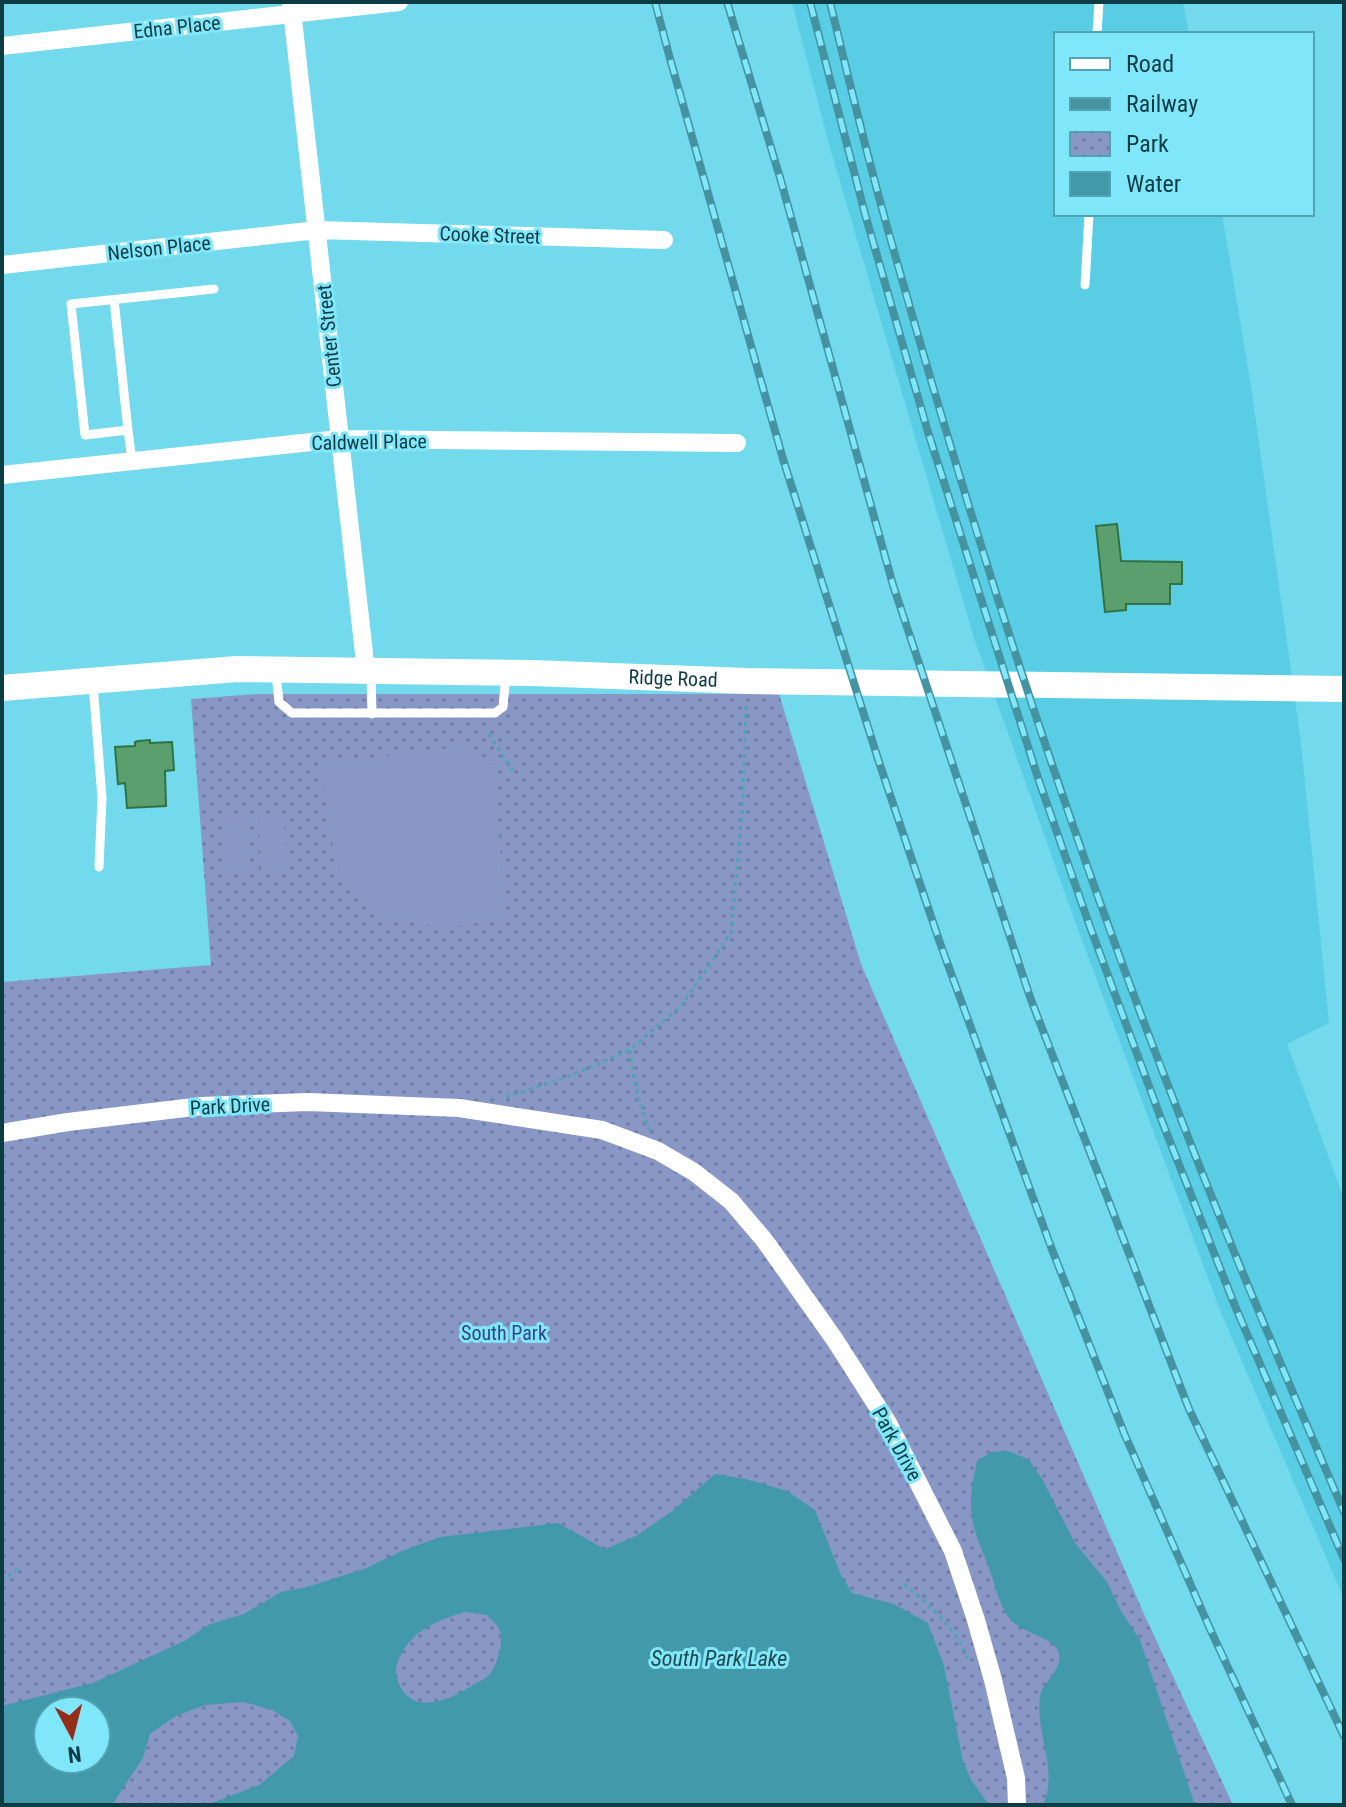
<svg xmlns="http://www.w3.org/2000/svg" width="1346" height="1807" viewBox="0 0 1346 1807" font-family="'Roboto Condensed',sans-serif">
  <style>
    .built { fill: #58cde3 }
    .park { fill: url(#park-dots); fill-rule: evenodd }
    .pitch { fill: #8997c6 }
    .water { fill: #4299a9; fill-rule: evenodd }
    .building { fill: #5c9f6f; stroke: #2f7345; stroke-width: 2 }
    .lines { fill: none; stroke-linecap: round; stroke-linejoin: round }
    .path { stroke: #50a3b3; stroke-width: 3; stroke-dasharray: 4 4; stroke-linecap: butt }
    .lane { stroke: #fff; stroke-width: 9 }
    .street { stroke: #fff; stroke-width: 18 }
    .secondary { stroke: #fff; stroke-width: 26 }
    .rail-casing { stroke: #4592a1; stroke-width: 8 }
    .rail { stroke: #80e7fb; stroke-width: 5; stroke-dasharray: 15; stroke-linecap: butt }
    .labels { text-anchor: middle; stroke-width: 6; stroke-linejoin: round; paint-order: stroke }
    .street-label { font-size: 20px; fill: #0e3c44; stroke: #80e7fb }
    .park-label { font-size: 20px; fill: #354388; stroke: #80e7fb }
    .water-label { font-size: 22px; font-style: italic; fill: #214950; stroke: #80e7fb }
  </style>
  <defs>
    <pattern id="park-dots" width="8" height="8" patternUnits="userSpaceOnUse" patternTransform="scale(2)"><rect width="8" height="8" fill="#8997c6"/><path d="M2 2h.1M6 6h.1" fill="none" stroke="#6e7ca2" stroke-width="1.8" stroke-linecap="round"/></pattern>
  </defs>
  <rect width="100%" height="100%" fill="#73d9ed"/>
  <path class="built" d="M792 2H1183L1189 34H1056V214H1222L1251 386 1301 743 1329 1023 1287 1044 1344 1199V1599L1220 1310 1076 924 974 638 829 144Z"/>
  <path class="park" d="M257 694H779L861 964 1144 1614 1233 1805H2V982L211 965 191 699ZM48 1711H96V1759H48Z"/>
  <path class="pitch" d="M465 746 493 762 506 920 445 927 377 918 336 865 319 764Z
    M284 815 287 870 261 871 259 816Z
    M248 817 251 871 226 873 223 818Z"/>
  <path class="water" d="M1008 1451 1028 1459 1041 1477 1075 1543 1107 1582 1121 1611 1140 1640 1195 1805H1043C1059 1770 1035 1734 1040 1697 1042 1682 1063 1670 1059 1653 1054 1637 1022 1634 1010 1619 999 1605 995 1584 989 1568 983 1551 974 1534 972 1516 969 1498 973 1479 977 1461L991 1452Z
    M715 1474 746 1479 787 1491 815 1510 841 1575 852 1593 894 1604 928 1623 944 1666 963 1761 972 1781 989 1805H1004H206L259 1785 294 1756 298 1736 290 1721 272 1710 243 1702 205 1705 176 1716 150 1734 143 1758 112 1805H2V1706L93 1683 184 1641 210 1624 244 1614 281 1592 307 1587 364 1569 402 1551 440 1537 558 1523 605 1549 636 1536 671 1512ZM465 1612 487 1615C490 1619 497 1624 499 1629 505 1641 497 1666 489 1675 485 1679 478 1682 473 1685 451 1699 414 1717 399 1684 394 1673 395 1665 401 1655 413 1630 440 1619 465 1612ZM48 1711H96V1759H48Z"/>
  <path class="building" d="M1117 524 1121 561 1182 562V584H1170V604H1126V610L1105 612 1096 526Z
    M150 740V743L172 742 174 770 165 771 166 806 127 808 125 783 118 784 115 747 135 746V742L138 741Z"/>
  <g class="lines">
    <path class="path" d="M489 734 513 771
      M630 1050C634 1078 638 1105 650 1131
      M506 1097 565 1078 630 1050 682 1005 731 933 743 802 746 702
      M2 1581 19 1569
      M904 1584C930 1605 955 1627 968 1659"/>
    <path class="lane" d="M1097 34 1099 2
      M1085 285 1089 214
      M114 300 128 430 85 435 71 304 214 289
      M128 430 132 461
      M276 673 279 702 292 713H495L503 707 506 674
      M371 673 372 714
      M93 684 102 798 99 867"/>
    <path class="street" d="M291 2 366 671
      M2 46 399 2
      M2 265 317 230 664 240
      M2 475 340 439 737 443
      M2 1133 68 1122 202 1106 308 1102 459 1108 602 1130 658 1151 694 1172 731 1201 765 1241 835 1340 888 1423 953 1551 976 1620 993 1680 1016 1778 1017 1805"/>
    <path class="secondary" id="s1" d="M2 688 237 669 532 673 747 681 1344 689"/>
    <defs>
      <path id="rail" d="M655 2 669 55 783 459 879 762 940 943 1051 1247 1124 1433 1211 1631 1292 1805
        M727 2 781 181 893 585 1030 997 1189 1409 1344 1736
        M810 2 865 214 928 432 1038 778 1089 924 1163 1124 1235 1306 1344 1559
        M830 2C847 72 864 143 883 212 968 518 1065 823 1181 1119 1232 1251 1288 1382 1344 1512"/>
    </defs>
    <use href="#rail" class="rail-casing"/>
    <use href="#rail" class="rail"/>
  </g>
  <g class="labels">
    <g class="street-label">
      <text transform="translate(177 27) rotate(-6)" y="7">Edna Place</text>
      <text transform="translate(490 235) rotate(2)" y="7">Cooke Street</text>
      <text transform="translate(159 248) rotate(-6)" y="7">Nelson Place</text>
      <text transform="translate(329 336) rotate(-96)" y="7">Center Street</text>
      <text transform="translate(369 442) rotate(-1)" y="7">Caldwell Place</text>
      <text dy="7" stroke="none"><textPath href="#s1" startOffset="672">Ridge Road</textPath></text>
      <text transform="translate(230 1106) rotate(-3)" y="7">Park Drive</text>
      <text transform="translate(897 1444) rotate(61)" y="7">Park Drive</text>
    </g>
    <g class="park-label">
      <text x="504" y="1340">South Park</text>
    </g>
    <g class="water-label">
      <text x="719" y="1666">South Park Lake</text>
    </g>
  </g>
  <rect width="1346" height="1807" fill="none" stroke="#0e3c44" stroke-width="8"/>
  <rect x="1054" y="32" width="260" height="184" fill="#80e7fb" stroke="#52a3b2" stroke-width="2"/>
  <rect x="1070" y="58" width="40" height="12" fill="#ffffff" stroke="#52a3b2" stroke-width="2"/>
  <text x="1126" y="72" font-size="24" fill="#0e3c44">Road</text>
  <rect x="1070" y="98" width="40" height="12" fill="#4592a1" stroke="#52a3b2" stroke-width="2"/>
  <text x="1126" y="112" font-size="24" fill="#0e3c44">Railway</text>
  <rect x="1070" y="132" width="40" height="24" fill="url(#park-dots)" stroke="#52a3b2" stroke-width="2"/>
  <text x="1126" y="152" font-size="24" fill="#0e3c44">Park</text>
  <rect x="1070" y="172" width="40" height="24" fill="#4299a9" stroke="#52a3b2" stroke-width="2"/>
  <text x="1126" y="192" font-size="24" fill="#0e3c44">Water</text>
  <g transform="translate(72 1735) rotate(173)"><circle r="38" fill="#80e7fb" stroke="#52a3b2" stroke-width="2"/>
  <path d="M0-6L14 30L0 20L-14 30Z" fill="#962c1b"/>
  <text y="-12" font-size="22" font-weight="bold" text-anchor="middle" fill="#0e3c44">N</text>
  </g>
</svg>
